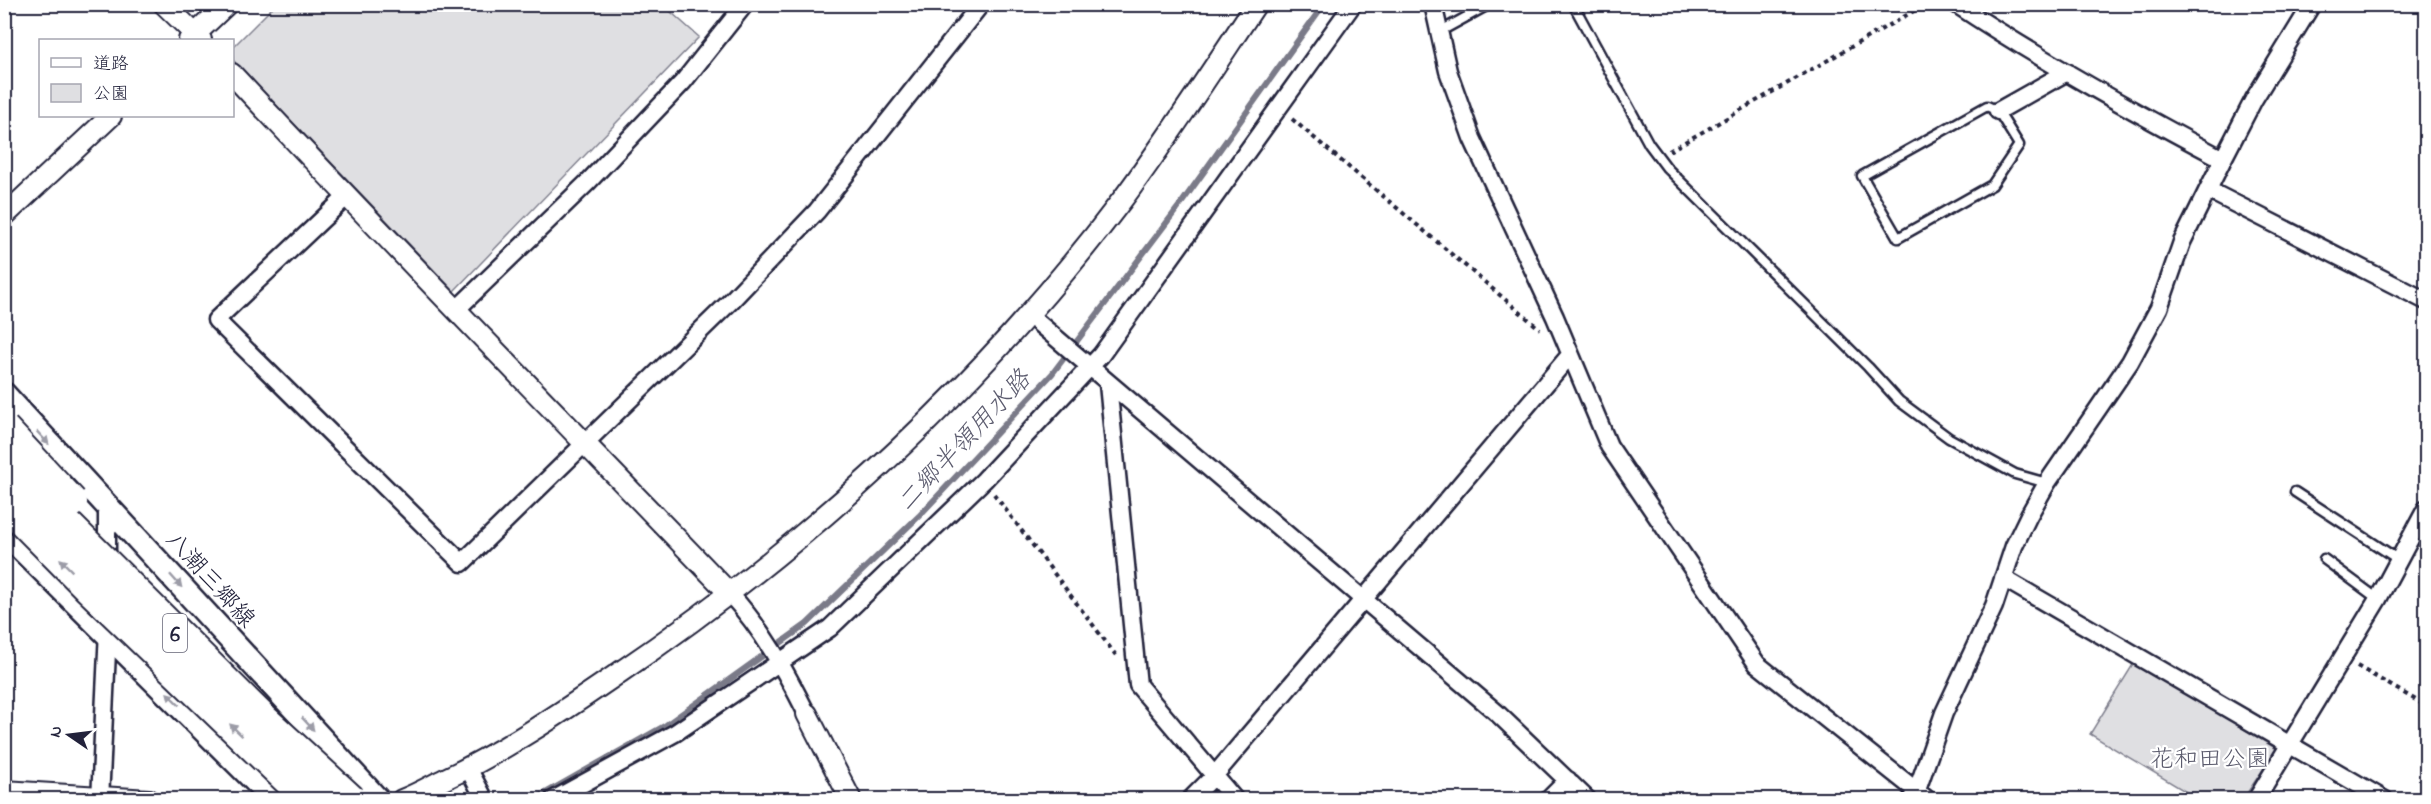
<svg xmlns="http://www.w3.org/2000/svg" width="2431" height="804" viewBox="0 0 2431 804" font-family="'Indie Flower','Klee One',sans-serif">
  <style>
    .green { fill: #dfdfe2; stroke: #80808e; stroke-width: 1.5 }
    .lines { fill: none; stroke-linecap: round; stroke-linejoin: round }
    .stream { stroke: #7a7a88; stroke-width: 6 }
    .service-casing { stroke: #22223b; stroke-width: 13 }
    .minor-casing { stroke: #22223b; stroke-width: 21 }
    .tertiary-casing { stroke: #22223b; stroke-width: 24 }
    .secondary-casing { stroke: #22223b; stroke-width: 27 }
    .path { stroke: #22223b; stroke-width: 4; stroke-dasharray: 4.5 4.5; stroke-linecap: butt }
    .service { stroke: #fff; stroke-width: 8 }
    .minor { stroke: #fff; stroke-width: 16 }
    .tertiary { stroke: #fff; stroke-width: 20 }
    .secondary { stroke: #fff; stroke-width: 22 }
    .motorway-bridge-casing { stroke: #22223b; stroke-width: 34; stroke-linecap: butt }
    .motorway-bridge { stroke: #fff; stroke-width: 30 }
    .oneway { fill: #9c9ca7 }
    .labels { text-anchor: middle; stroke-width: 4.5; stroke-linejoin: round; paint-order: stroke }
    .shield { fill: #fff; stroke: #646476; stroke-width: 1.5 }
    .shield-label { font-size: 22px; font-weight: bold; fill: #22223b }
    .street-label { font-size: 24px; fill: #22223b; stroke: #fff }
    .park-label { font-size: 24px; fill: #5b5b6d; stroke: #fff }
    .water-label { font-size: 26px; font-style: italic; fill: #5c5c6f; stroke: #fff }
  </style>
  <rect width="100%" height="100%" fill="#fff"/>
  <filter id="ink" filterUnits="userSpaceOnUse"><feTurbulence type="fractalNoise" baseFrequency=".0167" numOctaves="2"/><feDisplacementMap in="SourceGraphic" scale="12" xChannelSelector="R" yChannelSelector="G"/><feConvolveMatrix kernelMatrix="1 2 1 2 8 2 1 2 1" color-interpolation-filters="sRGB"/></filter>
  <g filter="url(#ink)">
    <path class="green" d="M275 5H663L699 37 454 291 233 60V47Z
      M2134 663 2277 749 2243 799H2198L2090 734Z"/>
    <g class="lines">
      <path class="stream" d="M533 800 666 725 807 624 919 516 1052 374 1183 201 1324 4
        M1202 800 1212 790"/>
      <defs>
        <path id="service" d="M1573 4 1649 144 1667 168 1868 367 1899 401 1949 438 2015 474 2047 483
          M1439 32 1490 4
          M1987 106 1998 111 2019 145 1992 185 1898 238 1862 176Z
          M2295 492 2399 560
          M2324 559 2378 599"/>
        <path id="minor" d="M1433 4 1448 71 1472 138 1555 317 1609 446 1757 664 1928 800
          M1956 4C2042 61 2132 111 2223 159
          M1998 111 2067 72
          M2208 190 2426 301
          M346 197 216 320 462 563 731 301 817 211 981 4
          M457 309 588 182 683 82 745 4
          M1029 315 1496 712 1588 800
          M1108 384 1138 685 1235 800
          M107 505V565
          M2003 578 2385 800
          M730 594C763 630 785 670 807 714
          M468 768 485 800
          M1912 798 1917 790 1944 713 1994 606 2014 546 2029 515 2047 483 2130 362 2159 308 2182 242 2223 159 2254 99 2312 4
          M100 800 108 630
          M553 800 675 733 830 628 984 480 1101 355 1353 4
          M1190 800 1214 776 1570 355
          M1548 800 1568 780
          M2256 800 2378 599 2426 509"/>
        <path id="tertiary" d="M164 4 201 40
          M189 40 227 4
          M232 74C396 250 564 421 730 594
          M4 216 111 116
          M807 714 851 800
          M4 791 149 800
          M402 800C417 794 431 786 445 779 504 751 559 714 613 677 807 546 980 388 1122 200 1169 137 1212 70 1256 4"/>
        <path id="secondary" d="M4 394 378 800
          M4 532 274 800"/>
      </defs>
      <use href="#service" class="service-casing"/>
      <use href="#minor" class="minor-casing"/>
      <use href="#tertiary" class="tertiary-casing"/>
      <use href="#secondary" class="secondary-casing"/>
      <path class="path" d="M1292 119 1540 329
        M1669 151 1926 4
        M994 494 1118 658
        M2357 666 2426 706"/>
      <use href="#service" class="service"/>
      <use href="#minor" class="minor"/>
      <use href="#tertiary" class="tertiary"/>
      <use href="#secondary" class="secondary"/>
      <defs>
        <path id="motorway-bridge" d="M4 429 72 502
          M4 462 263 719 351 800
          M4 502 89 588 309 800"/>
      </defs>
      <use href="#motorway-bridge" class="motorway-bridge-casing"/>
      <use href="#motorway-bridge" class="motorway-bridge"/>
    </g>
    <defs><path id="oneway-solid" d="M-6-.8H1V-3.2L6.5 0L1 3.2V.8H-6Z" transform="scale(1.5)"/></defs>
    <g class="oneway">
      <use href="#oneway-solid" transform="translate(43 438) rotate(47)"/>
      <use href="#oneway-solid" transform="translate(66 565) rotate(-135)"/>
      <use href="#oneway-solid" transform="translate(176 581) rotate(48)"/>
      <use href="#oneway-solid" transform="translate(173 699) rotate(-135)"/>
      <use href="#oneway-solid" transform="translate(308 724) rotate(47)"/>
      <use href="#oneway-solid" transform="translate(236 730) rotate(-136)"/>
    </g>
  </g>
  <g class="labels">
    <rect class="shield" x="163" y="614" width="24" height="38" rx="4.5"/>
    <g class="shield-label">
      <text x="175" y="641">6</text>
    </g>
    <g class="street-label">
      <text transform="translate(211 579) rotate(48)" y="8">八潮三郷線</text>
    </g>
    <g class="park-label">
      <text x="2210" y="766">花和田公園</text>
    </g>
    <g class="water-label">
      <text transform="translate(963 440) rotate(-47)" y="9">二郷半領用水路</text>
    </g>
  </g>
  <rect width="2431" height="804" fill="none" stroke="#fff" stroke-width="24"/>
  <rect x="12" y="12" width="2407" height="780" fill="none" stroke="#22223b" stroke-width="2" filter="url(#ink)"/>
  <rect x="39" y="39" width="195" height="78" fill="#ffffff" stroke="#a7a7b1" stroke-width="1.5"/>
  <rect x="51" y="58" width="30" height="9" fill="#ffffff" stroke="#a7a7b1" stroke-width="1.5"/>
  <text x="93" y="69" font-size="18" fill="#22223b">道路</text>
  <rect x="51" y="84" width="30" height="18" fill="#dfdfe2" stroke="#a7a7b1" stroke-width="1.5"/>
  <text x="93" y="99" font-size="18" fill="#22223b">公園</text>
  <g transform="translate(69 735) rotate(284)" stroke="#ffffff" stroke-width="4.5" paint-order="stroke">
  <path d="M0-4.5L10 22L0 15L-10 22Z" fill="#22223b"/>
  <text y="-9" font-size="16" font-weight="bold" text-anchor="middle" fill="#22223b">N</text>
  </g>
</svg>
